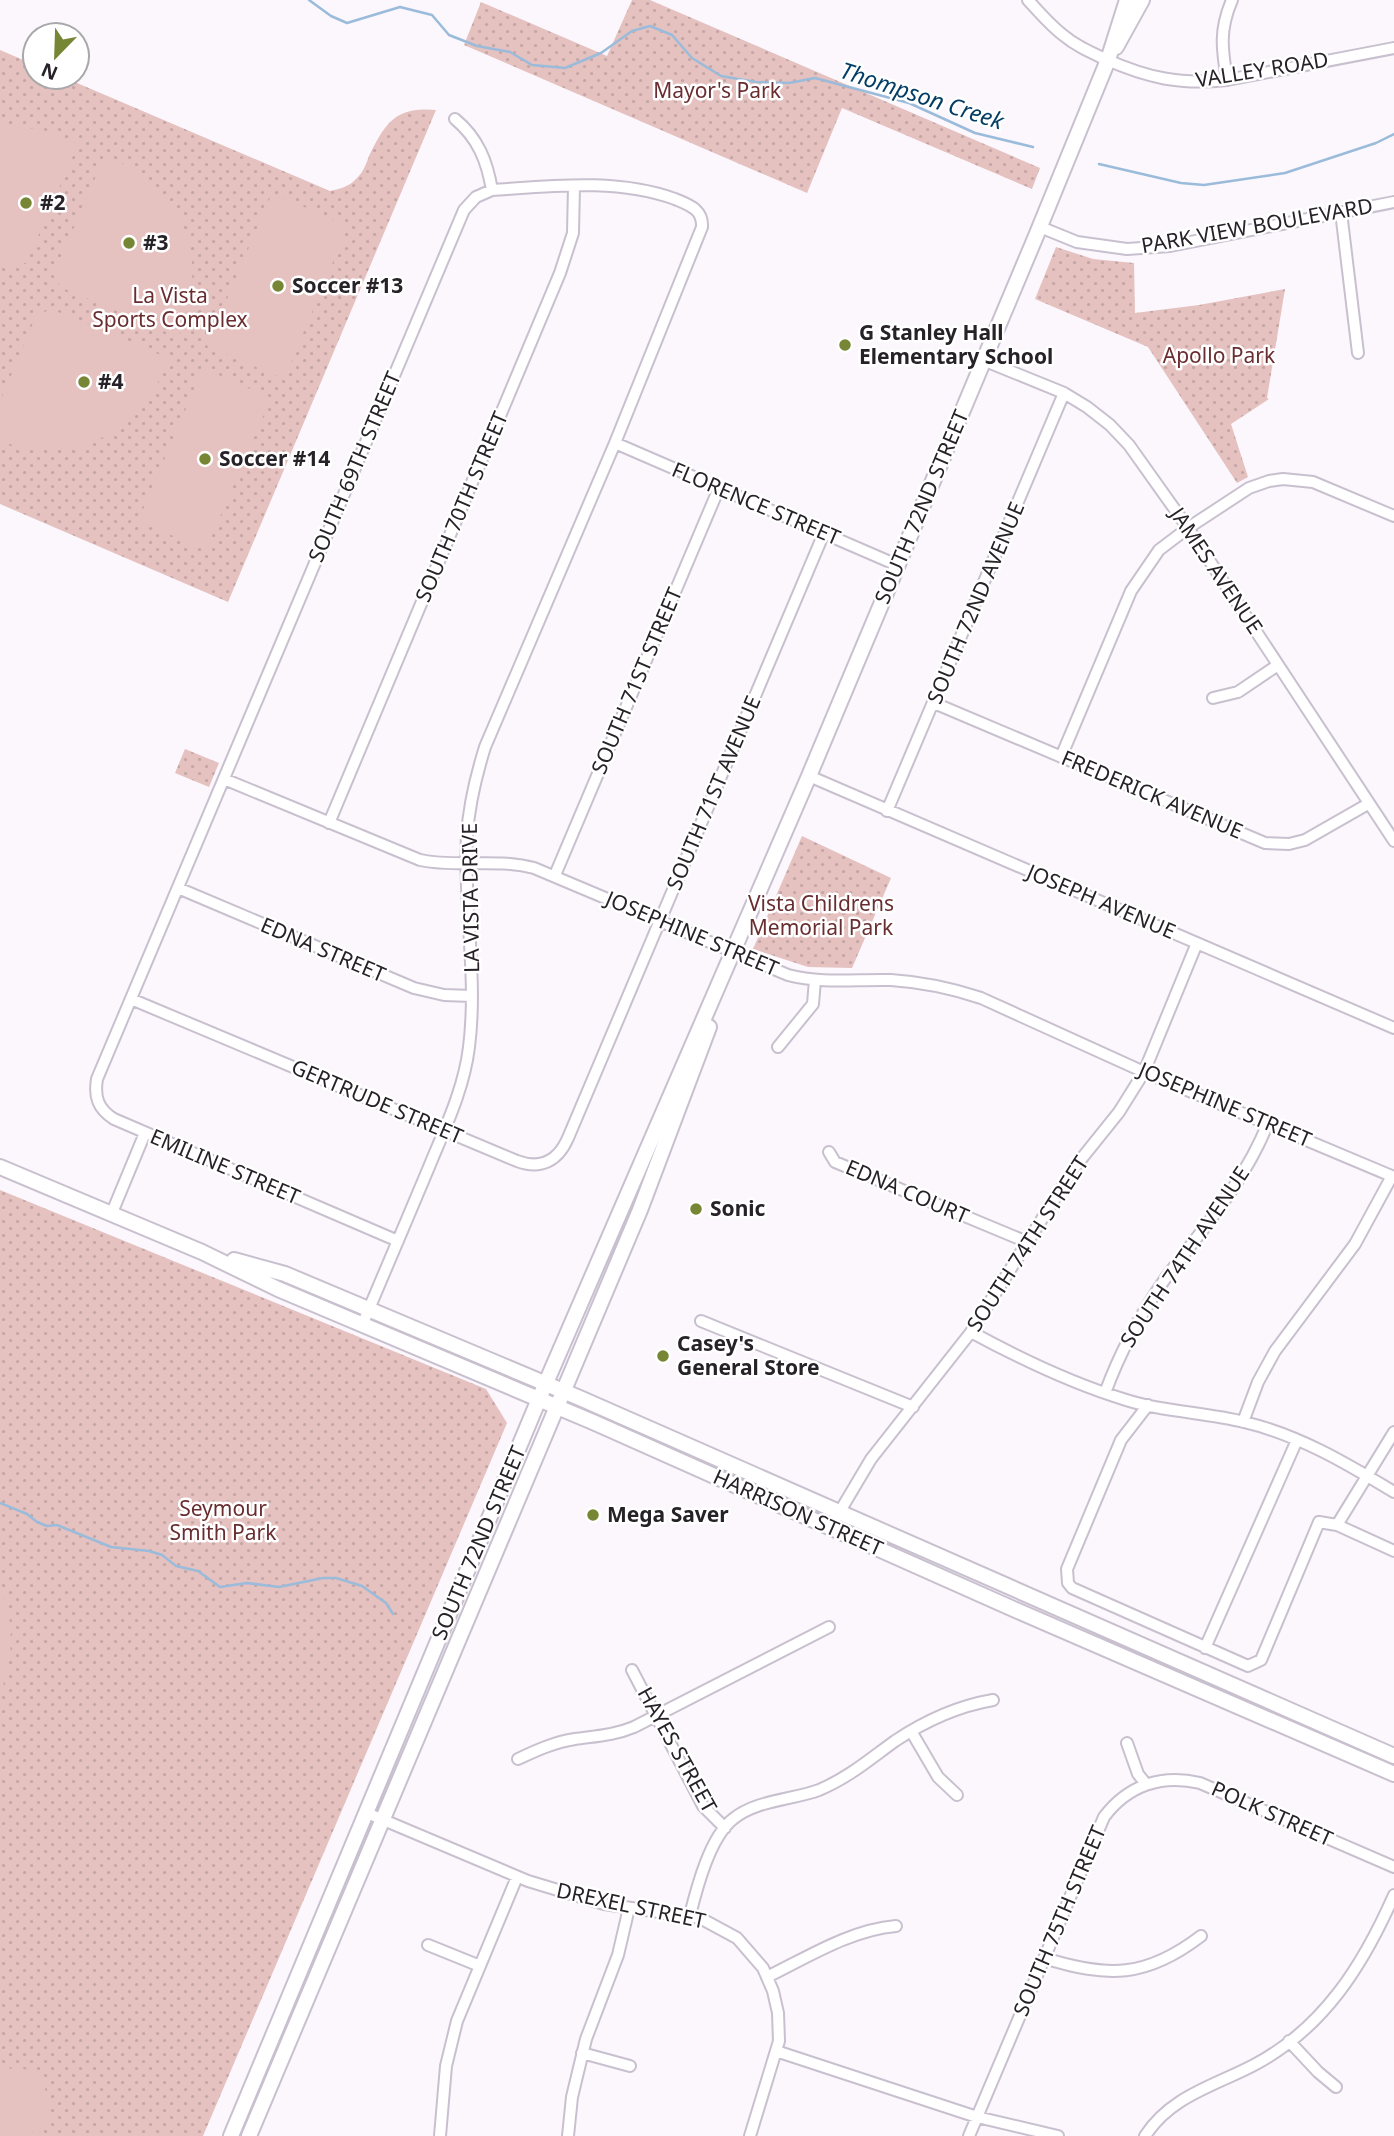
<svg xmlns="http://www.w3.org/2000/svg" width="1394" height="2136" viewBox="0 0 1394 2136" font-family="'Noto Sans',sans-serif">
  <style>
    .green { fill: url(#green-dots) }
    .pitch { fill: #e5c1c0 }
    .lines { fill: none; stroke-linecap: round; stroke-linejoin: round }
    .stream { stroke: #9abbda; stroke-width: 2.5 }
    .minor-casing { stroke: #c9c0cf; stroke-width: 14 }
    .major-casing { stroke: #c9c0cf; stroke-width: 18 }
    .minor { stroke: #fff; stroke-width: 10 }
    .major { stroke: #fff; stroke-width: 14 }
    .poi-dot { fill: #768635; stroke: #fff; stroke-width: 2.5 }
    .labels { text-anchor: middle; stroke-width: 5; stroke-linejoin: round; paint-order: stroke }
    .street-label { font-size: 21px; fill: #262228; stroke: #fff }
    .park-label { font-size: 21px; fill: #692d30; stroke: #fff }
    .poi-label { font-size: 21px; font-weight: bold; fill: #262228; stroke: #fff; text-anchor: start }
    .water-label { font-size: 23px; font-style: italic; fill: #053e65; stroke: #fff }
  </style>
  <defs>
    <pattern id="green-dots" width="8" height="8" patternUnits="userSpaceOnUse" patternTransform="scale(1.75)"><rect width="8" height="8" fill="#e5c1c0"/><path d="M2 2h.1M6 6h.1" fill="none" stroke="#c4a6a5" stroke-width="1.8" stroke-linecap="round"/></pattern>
  </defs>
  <rect width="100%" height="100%" fill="#fbf7fd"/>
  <path class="green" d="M632 0H650L1040 168 1032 189 842 108 807 193 464 45 481 2 607 56Z
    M0 50 35 65V77H63L330 191C339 189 348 187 355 180 362 174 366 165 369 156 385 123 396 106 436 110L228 602 0 504Z
    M1056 247 1093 259 1134 263 1135 313 1199 305 1285 289 1267 398 1269 399 1231 424 1248 477 1237 483 1148 347 1035 299Z
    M185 749 219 763 209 787 175 773Z
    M802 836 891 878 852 968 808 967 753 949Z
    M0 1190 486 1389 507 1423 203 2136H0Z"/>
  <path class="pitch" d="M0 127 41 129 78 144 27 262 14 268 0 262Z
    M105 155C185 189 212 257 178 337L60 287 54 274Z
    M272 193 348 226 284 379 207 346Z
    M51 309 170 359C138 432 79 468 0 441V402L36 316Z
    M203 368 271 398 206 550 138 521Z
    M0 1586C15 1621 14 1659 0 1694Z
    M21 2068 34 2072 44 2080 50 2123 28 2135 0 2136V2069Z"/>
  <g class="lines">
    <path class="stream" d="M309 0 331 16 347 23 400 7 432 15 449 35 477 46 510 52 532 65 565 68 601 53 632 31 650 26 672 35 692 58 721 76 756 82 789 83 815 78 909 103 975 133 1033 147
      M1099 164 1181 183 1204 185 1285 173 1376 143 1394 134
      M0 1503 27 1514 37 1522 47 1526 57 1525 111 1547 149 1551 162 1555 176 1566 198 1571 220 1587 247 1583 279 1587 323 1578H336L362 1586 386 1603 393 1614"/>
    <defs>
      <path id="minor" d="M1028 0C1039 12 1050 25 1063 35 1076 46 1090 52 1105 59 1148 78 1180 85 1227 80L1394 48
        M1227 80C1222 49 1219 30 1232 0
        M455 119C478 138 487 161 492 190
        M1341 212 1358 353
        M1040 227 1077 242 1127 249 1170 246 1394 202
        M983 360 1064 393 1087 407 1110 425 1129 445 1188 528 1394 841
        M615 443 897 565
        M1213 698 1238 692 1278 665
        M934 703 1265 843 1289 844 1305 840 1368 804
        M1061 757 1131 591 1159 550 1188 528 1249 488 1269 481 1283 479 1313 482 1394 516
        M809 776 1394 1028
        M224 779 420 860C458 868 496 858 534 868L788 975C822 984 856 979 891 980 922 982 951 988 981 998L1144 1072 1394 1177
        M887 811 1064 393
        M329 823 560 273 573 233 574 186
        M555 875 719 488
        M178 888 414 988 444 995 472 996
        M131 999 517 1161C541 1170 558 1161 568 1138L824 533
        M778 1047 813 1004 815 980
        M829 1152 835 1162 1027 1242
        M111 1215 145 1133
        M701 1321 913 1407
        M363 1323C385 1272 407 1219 429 1167 445 1128 464 1089 469 1047 478 976 463 905 467 835 469 804 476 776 485 747L615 443 702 227C703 209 689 205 675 199 616 178 553 186 492 190L476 197 464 210 97 1079C94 1097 98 1109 114 1119L398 1241
        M971 1332C1019 1358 1071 1383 1123 1399 1162 1412 1204 1412 1244 1422 1299 1435 1346 1463 1394 1492
        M1105 1393C1120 1352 1140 1315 1165 1279 1203 1228 1244 1183 1268 1123
        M1148 1405 1121 1440 1067 1569 1068 1583 1072 1588 1248 1666 1261 1660 1319 1522 1337 1525 1394 1432
        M1243 1422 1258 1382 1275 1351 1355 1244 1392 1176
        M1337 1525 1394 1551
        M830 1528 871 1459 971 1332 1074 1168 1119 1112 1144 1072 1197 943
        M1205 1648 1297 1440
        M632 1670 703 1806 725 1828
        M911 1731 938 1777 957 1795
        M1127 1743 1138 1774 1146 1784
        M518 1759C537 1750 555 1742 575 1739 596 1736 615 1735 634 1727L829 1627
        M367 1813 528 1881 604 1904 700 1918 737 1938 763 1968 773 1991 778 2013 779 2041 750 2136
        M690 1915C697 1887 710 1837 733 1819 756 1800 792 1800 819 1790 848 1778 870 1759 895 1741 925 1721 958 1706 993 1700
        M428 1945 480 1966
        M1044 1958C1108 1978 1146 1978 1201 1936
        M767 1977C808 1957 850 1930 896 1926
        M1289 2041 1318 2072 1336 2087
        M776 2051 977 2117 1058 2136
        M582 2053 630 2066
        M440 2136 446 2066 457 2021 517 1877
        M568 2136 572 2097 586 2039 618 1955 629 1908
        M969 2136 1104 1817C1128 1785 1162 1774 1200 1783L1394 1867
        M1145 2136C1171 2096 1214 2086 1254 2065 1324 2028 1363 1965 1394 1895"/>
      <path id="major" d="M1116 47 1142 0
        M0 1167 202 1252 278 1289 593 1422 1018 1611 1394 1774
        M234 1260 285 1274 582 1399 1394 1756
        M231 2136 539 1399 809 776 1036 236 1108 60 1127 0
        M249 2136 640 1210 709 1027"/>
    </defs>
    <use href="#minor" class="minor-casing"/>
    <use href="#major" class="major-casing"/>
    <use href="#minor" class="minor"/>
    <use href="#major" class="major"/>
  </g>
  <g class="poi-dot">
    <circle cx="26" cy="203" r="7"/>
    <circle cx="129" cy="243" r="7"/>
    <circle cx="278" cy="286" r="7"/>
    <circle cx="845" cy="345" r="7"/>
    <circle cx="84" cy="382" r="7"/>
    <circle cx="205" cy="459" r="7"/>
    <circle cx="696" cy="1209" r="7"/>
    <circle cx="663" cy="1356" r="7"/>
    <circle cx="593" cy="1515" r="7"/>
  </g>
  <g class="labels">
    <g class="street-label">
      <text transform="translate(1262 70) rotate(-9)" y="7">VALLEY ROAD</text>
      <text transform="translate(1257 226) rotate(-10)" y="7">PARK VIEW BOULEVARD</text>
      <text transform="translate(355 467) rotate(-67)" y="7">SOUTH 69TH STREET</text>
      <text transform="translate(756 504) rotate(23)" y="7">FLORENCE STREET</text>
      <text transform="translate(462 507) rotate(-67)" y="7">SOUTH 70TH STREET</text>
      <text transform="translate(922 507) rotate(-67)" y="7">SOUTH 72ND STREET</text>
      <text transform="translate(1216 571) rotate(56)" y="7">JAMES AVENUE</text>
      <text transform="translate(976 603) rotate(-67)" y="7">SOUTH 72ND AVENUE</text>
      <text transform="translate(637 681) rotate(-67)" y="7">SOUTH 71ST STREET</text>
      <text transform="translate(714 793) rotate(-67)" y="7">SOUTH 71ST AVENUE</text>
      <text transform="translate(1152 795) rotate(23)" y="7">FREDERICK AVENUE</text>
      <text transform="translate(471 898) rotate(-91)" y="7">LA VISTA DRIVE</text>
      <text transform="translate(1101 902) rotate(23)" y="7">JOSEPH AVENUE</text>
      <text transform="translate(692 934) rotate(23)" y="7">JOSEPHINE STREET</text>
      <text transform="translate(323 950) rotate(23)" y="7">EDNA STREET</text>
      <text transform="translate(377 1102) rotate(23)" y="7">GERTRUDE STREET</text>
      <text transform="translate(1225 1105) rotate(23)" y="7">JOSEPHINE STREET</text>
      <text transform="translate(225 1167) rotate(23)" y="7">EMILINE STREET</text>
      <text transform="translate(907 1192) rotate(23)" y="7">EDNA COURT</text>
      <text transform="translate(1028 1244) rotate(-57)" y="7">SOUTH 74TH STREET</text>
      <text transform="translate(1185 1257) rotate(-56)" y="7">SOUTH 74TH AVENUE</text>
      <text transform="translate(798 1513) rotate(24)" y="7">HARRISON STREET</text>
      <text transform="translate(479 1543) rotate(-67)" y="7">SOUTH 72ND STREET</text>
      <text transform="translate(677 1750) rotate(61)" y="7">HAYES STREET</text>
      <text transform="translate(1272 1814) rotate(24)" y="7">POLK STREET</text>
      <text transform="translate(631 1906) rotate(12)" y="7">DREXEL STREET</text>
      <text transform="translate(1060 1921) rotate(-67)" y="7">SOUTH 75TH STREET</text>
    </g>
    <g class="park-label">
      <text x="717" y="98">Mayor's Park</text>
      <text x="170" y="303">La Vista<tspan x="170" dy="24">Sports Complex</tspan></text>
      <text x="1219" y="363">Apollo Park</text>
      <text x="821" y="911">Vista Childrens<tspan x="821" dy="24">Memorial Park</tspan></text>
      <text x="223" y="1516">Seymour<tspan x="223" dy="24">Smith Park</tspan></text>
    </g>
    <g class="poi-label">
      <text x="40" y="210">#2</text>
      <text x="143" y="250">#3</text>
      <text x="292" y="293">Soccer #13</text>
      <text x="859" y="340">G Stanley Hall<tspan x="859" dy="24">Elementary School</tspan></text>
      <text x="98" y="389">#4</text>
      <text x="219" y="466">Soccer #14</text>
      <text x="710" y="1216">Sonic</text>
      <text x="677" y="1351">Casey's<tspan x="677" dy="24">General Store</tspan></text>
      <text x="607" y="1522">Mega Saver</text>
    </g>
    <g class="water-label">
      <text transform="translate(922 96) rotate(18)" y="8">Thompson Creek</text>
    </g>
  </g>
  <g transform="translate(56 56) rotate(203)"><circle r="33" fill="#ffffff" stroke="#a8a7a9" stroke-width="2"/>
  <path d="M0-5L12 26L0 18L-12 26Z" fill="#768635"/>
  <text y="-10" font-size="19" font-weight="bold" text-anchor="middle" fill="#262228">N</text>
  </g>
</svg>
